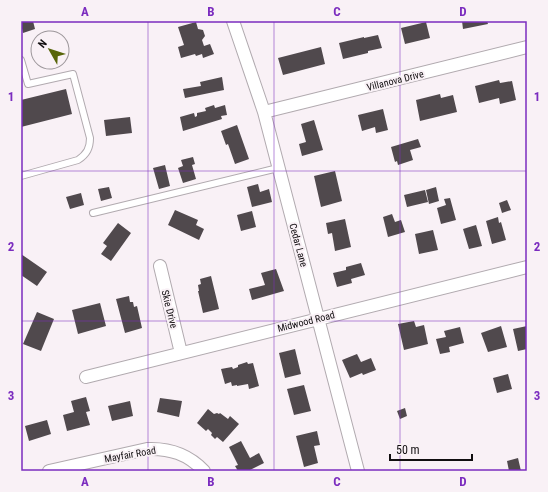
<svg xmlns="http://www.w3.org/2000/svg" width="548" height="492" viewBox="0 0 548 492" font-family="'Roboto Condensed',sans-serif">
  <style>
    .building { fill: #50494d }
    .lines { fill: none; stroke-linecap: round; stroke-linejoin: round }
    .service-casing { stroke: #b1aaaf; stroke-width: 8 }
    .minor-casing { stroke: #b1aaaf; stroke-width: 14 }
    .service { stroke: #fff; stroke-width: 6 }
    .minor { stroke: #fff; stroke-width: 12 }
    .grid { fill: none; stroke: #7b2cbf; stroke-width: 1; stroke-opacity: 0.55 }
    .labels { text-anchor: middle; stroke-width: 4; stroke-linejoin: round; paint-order: stroke }
    .street-label { font-size: 10px; fill: #110e10; stroke: #f9f1f6 }
    .neatline { fill: none; stroke: #7b2cbf; stroke-width: 1.5 }
    .grid-label { font-size: 13px; text-anchor: middle; font-weight: bold; fill: #7b2cbf }
  </style>
  <rect width="100%" height="100%" fill="#f9f1f6"/>
  <path class="building" d="M22 21H33L35 29 23 33 21 24Z
    M462 21H487L488 24 463 29Z
    M196 22 198 29 203 30 205 36 202 40 204 46 210 44 214 54 203 58 202 54 196 56 195 54 181 58 178 47 184 45 178 27Z
    M426 22 430 38 405 44 401 28Z
    M378 35 382 48 368 51V53L343 59 339 43 364 37V38Z
    M321 47 325 64 283 75 278 58Z
    M222 77 224 90 185 98 183 89 201 86 200 82Z
    M499 80 500 83 512 81 516 100 500 104 499 98 479 103 475 86Z
    M66 89 72 114 21 127V100Z
    M440 94 441 98 453 95 457 112 420 121 416 100Z
    M214 105 215 108 225 105 227 115 221 116 222 119 183 131 180 117 194 113 195 117 197 116V113L206 111 205 108Z
    M383 109 388 130 376 133 375 127 362 131 358 115Z
    M130 117 132 133 106 136 104 120Z
    M314 120 323 150 302 156 299 144 306 142 301 124Z
    M237 125 249 159 235 164 228 144 226 145 221 131Z
    M418 139 421 147 410 150 413 160 398 165 397 161 395 162 391 147Z
    M193 157 195 164 192 165 196 179 183 183 178 168 183 166 181 160Z
    M165 165 170 186 159 189 153 168Z
    M335 171 342 201 321 207 314 176Z
    M258 184 260 192 269 189 272 202 252 207 247 187Z
    M109 187 112 198 101 201 98 189Z
    M436 187 439 201 429 204 426 190Z
    M425 190 428 202 407 207 404 195Z
    M81 193 84 205 70 209 66 197Z
    M450 198 456 220 441 224 437 208 446 205 444 199Z
    M507 200 511 210 502 213 499 203Z
    M175 210 198 220 196 225 204 229 199 240 168 225Z
    M252 211 256 227 241 231 237 215Z
    M392 214 395 222 401 220 405 232 388 237 383 217Z
    M498 217 499 223 501 222 506 240 492 244 486 221Z
    M345 219 351 247 335 251 332 233 328 234 326 223Z
    M118 223 131 233 111 261 101 254 107 246 103 243Z
    M476 225 482 246 469 249 463 229Z
    M433 230 438 250 419 254 415 234Z
    M21 254 47 272 37 286 21 275Z
    M361 263 365 275 351 279 352 283 337 287 333 273 346 270V267Z
    M276 269 284 291 252 300 249 289 265 285 261 273Z
    M211 276 219 309 203 313 198 291H199L198 285 201 284 200 279Z
    M129 296 130 302H133L134 307 137 306 142 328 125 333 116 299Z
    M100 303 106 326 78 334 72 310Z
    M37 312 54 319 41 351 23 344Z
    M414 321 416 327 424 325 428 344 404 350 398 324Z
    M501 326 507 347 488 352 481 333Z
    M527 326V349L518 351 513 329Z
    M460 327 464 343 449 347 450 352 440 354 436 339 446 337 444 331Z
    M295 349 301 374 285 378 279 353Z
    M357 354 361 362 371 358 376 370 363 375 362 373 350 378 342 360Z
    M247 362 248 364 253 363 259 386 249 389 248 384 237 386V385L232 386 231 382 225 384 221 369 232 367 233 369 238 367V365Z
    M508 374 512 389 497 393 493 378Z
    M304 385 311 411 294 415 287 389Z
    M86 397 90 411 86 412 90 425 67 431 63 415 74 412 71 401Z
    M160 398 182 401 179 417 157 412Z
    M130 401 133 416 112 421 108 406Z
    M405 408 407 416 400 419 397 411Z
    M208 409 214 414 217 413 219 414 220 413 228 419 230 416 239 424 223 442 217 437 215 439 211 435 212 433 208 429 206 431 197 423Z
    M47 420 51 434 29 441 25 426Z
    M317 431 320 445 314 446 318 463 304 467 296 436Z
    M241 441 250 458 259 453 264 463 248 471H238L235 466 238 465 229 447Z
    M518 458 521 471H509L507 461Z"/>
  <g class="lines">
    <defs>
      <path id="service" d="M21 60 28 84 73 74 90 138C90 148 87 154 78 160L21 176
        M93 213 278 168"/>
      <path id="minor" d="M233 21 264 112 358 471
        M264 112 527 47
        M160 266 181 353
        M86 377 527 267
        M49 471 147 449C170 448 188 454 204 471"/>
    </defs>
    <use href="#service" class="service-casing"/>
    <use href="#minor" class="minor-casing"/>
    <use href="#service" class="service"/>
    <use href="#minor" class="minor"/>
  </g>
  <path class="grid" d="M148 21V471M274 21V471M400 21V471M21 171H527M21 321H527"/>
  <g class="labels">
    <g class="street-label">
      <text transform="translate(395 80) rotate(-14)" y="4">Villanova Drive</text>
      <text transform="translate(299 245) rotate(75)" y="4">Cedar Lane</text>
      <text transform="translate(170 309) rotate(76)" y="4">Skie Drive</text>
      <text transform="translate(306 321) rotate(-14)" y="4">Midwood Road</text>
      <text transform="translate(130 454) rotate(-10)" y="4">Mayfair Road</text>
    </g>
  </g>
  <rect width="548" height="492" fill="none" stroke="#f9f1f6" stroke-width="44"/>
  <g transform="translate(50 50) rotate(309)"><circle r="19" fill="#f9f1f6" stroke="#9c969a"/>
  <path d="M0-3L7 15L0 10L-7 15Z" fill="#58650a"/>
  <text y="-6" font-size="11" font-weight="bold" text-anchor="middle" fill="#110e10">N</text>
  </g>
  <path d="M390 454v6h82v-6" fill="none" stroke="#110e10" stroke-width="2"/>
  <text x="396" y="454" font-size="12" fill="#110e10" stroke="#f9f1f6" stroke-width="3" paint-order="stroke">50 m</text>
  <rect x="22" y="22" width="504" height="448" class="neatline"/>
  <g class="grid-label">
    <text x="85" y="16">A</text>
    <text x="211" y="16">B</text>
    <text x="337" y="16">C</text>
    <text x="463" y="16">D</text>
    <text x="11" y="101">1</text>
    <text x="537" y="101">1</text>
    <text x="11" y="251">2</text>
    <text x="537" y="251">2</text>
    <text x="11" y="400">3</text>
    <text x="537" y="400">3</text>
    <text x="85" y="486">A</text>
    <text x="211" y="486">B</text>
    <text x="337" y="486">C</text>
    <text x="463" y="486">D</text>
  </g>
</svg>
